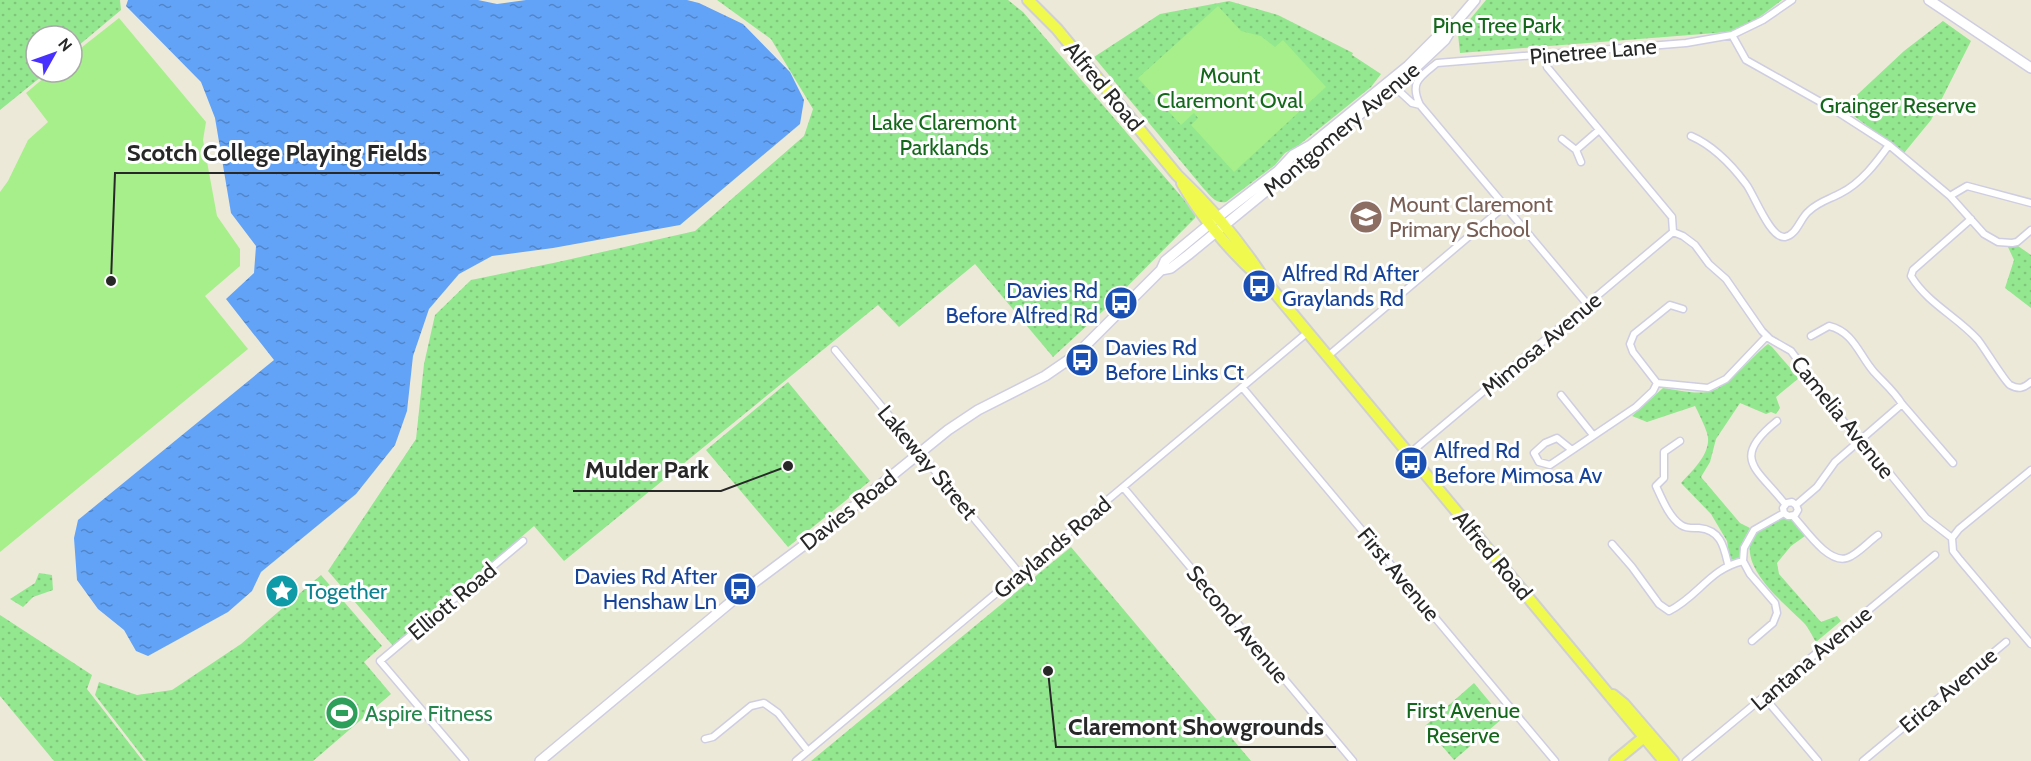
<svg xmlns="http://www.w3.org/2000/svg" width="2031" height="761" viewBox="0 0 2031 761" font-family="Cabin,sans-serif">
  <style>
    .grass { fill: url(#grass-dots) }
    .pitch { fill: #a6ef8a }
    .water { fill: url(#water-ripples) }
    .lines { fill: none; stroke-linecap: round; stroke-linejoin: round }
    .street-casing { stroke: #cfcde2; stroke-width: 9 }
    .secondary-casing { stroke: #cfcde2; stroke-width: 12 }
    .primary-casing { stroke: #d0d0d0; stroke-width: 14 }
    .street { stroke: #fff; stroke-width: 6 }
    .secondary { stroke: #fff; stroke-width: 9 }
    .primary { stroke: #f0fa4e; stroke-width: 10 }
    .labels { text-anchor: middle; stroke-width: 6; stroke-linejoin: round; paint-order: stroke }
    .park-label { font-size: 22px; fill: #14681b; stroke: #fff }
    .street-label { font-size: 22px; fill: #282828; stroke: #fff }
    .education-label { font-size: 22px; fill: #785e54; stroke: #fff; text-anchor: start }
    .transit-label { font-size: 22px; fill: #164399; stroke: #fff; text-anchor: start }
    .culture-label { font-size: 22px; fill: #0d838f; stroke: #fff; text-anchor: start }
    .leisure-label { font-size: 22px; fill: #27864d; stroke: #fff; text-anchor: start }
    .leader { fill: none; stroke: #282828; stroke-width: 2 }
    .callout-dot { fill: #282828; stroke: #fff; stroke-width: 2 }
    .callout-label { font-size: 24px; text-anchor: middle; font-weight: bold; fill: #282828; stroke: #fff; stroke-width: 6; stroke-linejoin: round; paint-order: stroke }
  </style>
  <defs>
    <pattern id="grass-dots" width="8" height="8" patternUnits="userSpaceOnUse" patternTransform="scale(1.5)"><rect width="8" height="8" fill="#93e78f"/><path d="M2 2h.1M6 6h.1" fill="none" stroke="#7fc67b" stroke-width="1.8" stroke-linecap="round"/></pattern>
    <pattern id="water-ripples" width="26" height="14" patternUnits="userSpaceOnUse" patternTransform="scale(1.5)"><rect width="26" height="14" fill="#62a3f7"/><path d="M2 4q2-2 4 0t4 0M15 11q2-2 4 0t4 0" fill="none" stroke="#5185c8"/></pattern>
  </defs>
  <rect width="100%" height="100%" fill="#ece9d8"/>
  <path class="grass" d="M0 0H120L121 10 72 51V36H36V72H47L0 110Z
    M717 0H1008L1023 12 1193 210 1196 214 1195 218 1104 310 1053 357 975 264 899 327 878 305 564 561 534 526 394 647 328 571 416 439 424 364 435 315 471 280 558 262 695 231 804 136 813 109 771 39Z
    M1486 0H1782L1741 31 1460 53 1458 34Z
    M1229 1 1278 15 1353 53 1352 55 1381 74 1371 87 1299 145 1285 153 1275 165 1226 202C1215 204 1211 196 1204 189L1094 57 1160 14Z
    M1943 21 1971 41 1931 120 1904 153 1843 108 1904 51Z
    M2018 246 2031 255V308L2005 288 2014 260 2008 247Z
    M1768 344 1772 347 1799 378 1776 397 1780 408 1776 414 1771 412 1766 414 1740 403 1716 439 1710 462 1701 477 1740 523 1750 528 1741 545V558L1730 560 1727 541 1711 514 1681 483C1693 470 1713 452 1707 433 1704 424 1699 414 1695 406L1647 422 1632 416 1663 388C1678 390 1700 396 1714 390 1732 383 1751 357 1768 344Z
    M788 382 870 481 788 547 706 450Z
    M1781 515 1793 519 1805 536 1791 546 1777 563 1779 574 1821 622 1837 616 1841 621 1816 642C1812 636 1809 628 1803 622 1784 603 1735 565 1754 534 1760 526 1773 520 1781 515Z
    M1071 547 1251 761H811Z
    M39 573 52 575 53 590 33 597 23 607 10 599 35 583Z
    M321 575 382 646 364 662 391 694 313 761H146L95 695 99 682 137 695 172 690 241 644Z
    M0 615 92 675 87 689 143 761H54L0 696Z
    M1474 683 1503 718 1454 760 1425 726Z"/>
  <path class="pitch" d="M1218 6 1241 31 1261 36 1275 47 1283 40 1326 87 1234 172 1191 125 1198 118 1194 113 1181 125 1138 78Z
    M119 18 206 122 203 140 217 216 240 249V266L205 296 248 349 0 552V192L8 181 28 140 48 122 26 93 51 72H72V55Z"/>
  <path class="water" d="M128 0H478L497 4 526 0H687L699 3 743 24 790 72 804 100 800 124 680 225 553 248 492 256 459 274 429 309 413 356 407 411 395 445 356 494 261 572 252 591 228 612 148 656 136 651 124 630 98 609 77 580 74 538 78 520 274 360 226 299 254 273 256 246 231 213 215 118 201 82 126 6Z"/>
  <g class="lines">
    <defs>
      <path id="street" d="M1732 35 1746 60 1833 109 1889 145 1950 196 1984 234 1998 242 2012 243 2017 242 2031 230
        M1546 55 1547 67 1672 217 1673 232 1683 236 1695 245 1709 264 1726 279 1762 331 1770 339 1791 351 1859 442 1891 475 1926 518 1952 538
        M1390 91H1399L1412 103 1420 105 1588 305
        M1420 105C1409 82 1420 77 1437 63L1686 43 1732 35 1763 20 1792 0
        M1691 136C1714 146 1731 164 1746 184 1754 194 1770 239 1785 237 1797 235 1800 218 1809 211 1818 202 1830 199 1841 193 1861 183 1876 163 1889 145
        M1562 139 1576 150 1599 130
        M1576 150 1581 162
        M1950 196 1967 186 2031 203
        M1971 219 1913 270 1911 276C1928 304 1958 317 1978 340 1985 349 2005 382 2010 385 2019 390 2024 388 2031 382
        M1811 336 1829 326C1854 332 1859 355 1874 372 1884 383 1894 391 1902 404L1953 463
        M835 350 1020 574
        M1328 356 1506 205
        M1657 383 1633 352 1630 344 1634 334 1670 305 1683 309
        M1242 387 1555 761
        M1561 395 1593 435
        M1777 421C1729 459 1758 469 1785 504
        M1680 441 1664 452V478L1656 486C1662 499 1669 517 1681 525 1687 529 1693 528 1699 528 1721 530 1724 547 1728 564
        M1572 450 1557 438 1545 443 1534 453 1539 462 1550 465 1636 407 1653 391 1657 383 1708 388 1726 379 1767 336
        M1409 454 1673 232
        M1123 487 1353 761
        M1796 505 1792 502 1787 503 1783 508 1784 513 1788 516 1795 515 1798 510 1796 505 1817 487 1835 462 1902 404
        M1793 516C1805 529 1828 564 1847 558 1857 555 1869 541 1878 535
        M1952 538 1953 551 1960 560 2031 644
        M1952 538 1959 529 2031 470
        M1612 544 1632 567 1659 604 1669 611C1699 596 1709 569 1743 561
        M1752 641 1773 623 1777 613 1775 603 1750 574 1743 561 1744 548 1754 530 1784 513
        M1764 697 1818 761
        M705 739 713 737 751 706 764 703 778 713 808 751
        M465 761 380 661 523 541
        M796 761 1308 332
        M1686 761 1935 555
        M1863 761 2006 642"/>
      <path id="secondary" d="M1929 0 2031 68
        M1161 270 1171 268 1188 255 1409 74 1445 40 1451 30
        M540 761 755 582 831 525 948 430 978 410 1045 376 1077 354 1161 270 1165 261 1218 217 1278 171 1293 155 1311 145 1408 66 1437 37 1452 27 1475 0"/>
      <path id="primary" d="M1028 0 1057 29 1177 175C1211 207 1241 243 1266 282L1664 761
        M1182 183C1199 214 1230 251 1257 275
        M1613 695 1624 704 1673 761
        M1615 761 1649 733"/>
    </defs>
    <use href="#street" class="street-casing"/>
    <use href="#secondary" class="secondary-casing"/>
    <use href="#primary" class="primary-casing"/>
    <use href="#street" class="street"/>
    <use href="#secondary" class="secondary"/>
    <use href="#primary" class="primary"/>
  </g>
  <defs>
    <symbol id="school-disc" viewBox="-11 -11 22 22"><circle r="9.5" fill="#8d6e63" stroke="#fff"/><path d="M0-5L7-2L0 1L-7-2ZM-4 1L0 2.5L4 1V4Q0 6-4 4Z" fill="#fff"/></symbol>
    <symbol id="bus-disc" viewBox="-11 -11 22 22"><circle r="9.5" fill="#1a4fb4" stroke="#fff"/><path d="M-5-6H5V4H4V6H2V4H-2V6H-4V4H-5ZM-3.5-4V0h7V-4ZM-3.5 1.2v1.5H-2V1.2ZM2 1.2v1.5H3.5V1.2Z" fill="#fff"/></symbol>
    <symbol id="sight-disc" viewBox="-11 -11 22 22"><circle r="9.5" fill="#0f9aa8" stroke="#fff"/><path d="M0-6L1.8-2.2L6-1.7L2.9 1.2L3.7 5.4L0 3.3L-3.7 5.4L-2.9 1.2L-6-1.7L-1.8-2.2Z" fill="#fff"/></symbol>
    <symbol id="stadium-disc" viewBox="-11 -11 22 22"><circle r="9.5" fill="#2e9e5b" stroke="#fff"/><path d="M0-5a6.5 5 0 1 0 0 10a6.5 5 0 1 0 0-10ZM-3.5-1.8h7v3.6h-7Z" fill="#fff"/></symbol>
  </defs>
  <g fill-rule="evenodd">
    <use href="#school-disc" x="1347" y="198" width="38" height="38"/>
    <use href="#bus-disc" x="1240" y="267" width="38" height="38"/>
    <use href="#bus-disc" x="1102" y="284" width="38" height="38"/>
    <use href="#bus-disc" x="1063" y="341" width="38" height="38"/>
    <use href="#bus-disc" x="1392" y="444" width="38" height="38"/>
    <use href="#bus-disc" x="721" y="570" width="38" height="38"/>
    <use href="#sight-disc" x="263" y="572" width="38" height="38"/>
    <use href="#stadium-disc" x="323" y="694" width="38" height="38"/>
  </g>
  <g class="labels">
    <g class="park-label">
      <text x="1497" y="33">Pine Tree Park</text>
      <text x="1230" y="83">Mount<tspan x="1230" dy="25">Claremont Oval</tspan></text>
      <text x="1898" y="113">Grainger Reserve</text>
      <text x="944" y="130">Lake Claremont<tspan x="944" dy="25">Parklands</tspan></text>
      <text x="1463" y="718">First Avenue<tspan x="1463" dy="25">Reserve</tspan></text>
    </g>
    <g class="street-label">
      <text transform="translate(1593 51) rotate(-5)" y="8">Pinetree Lane</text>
      <text transform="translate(1104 86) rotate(50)" y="8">Alfred Road</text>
      <text transform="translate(1341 129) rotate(-40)" y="8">Montgomery Avenue</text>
      <text transform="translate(1541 344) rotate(-40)" y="8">Mimosa Avenue</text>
      <text transform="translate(1843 417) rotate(51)" y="8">Camelia Avenue</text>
      <text transform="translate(928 462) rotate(50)" y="8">Lakeway Street</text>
      <text transform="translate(848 510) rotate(-38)" y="8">Davies Road</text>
      <text transform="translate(1052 547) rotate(-40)" y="8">Graylands Road</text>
      <text transform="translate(1493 555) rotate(50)" y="8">Alfred Road</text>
      <text transform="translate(1399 574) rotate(50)" y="8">First Avenue</text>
      <text transform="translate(452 601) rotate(-40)" y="8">Elliott Road</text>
      <text transform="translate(1238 624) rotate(50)" y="8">Second Avenue</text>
      <text transform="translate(1811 658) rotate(-40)" y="8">Lantana Avenue</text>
      <text transform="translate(1948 690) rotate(-40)" y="8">Erica Avenue</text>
    </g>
    <g class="education-label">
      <text x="1389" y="212">Mount Claremont<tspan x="1389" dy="25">Primary School</tspan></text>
    </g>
    <g class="transit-label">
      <text x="1282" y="281">Alfred Rd After<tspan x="1282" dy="25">Graylands Rd</tspan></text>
      <text x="1098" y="298" text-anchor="end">Davies Rd<tspan x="1098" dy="25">Before Alfred Rd</tspan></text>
      <text x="1105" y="355">Davies Rd<tspan x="1105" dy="25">Before Links Ct</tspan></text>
      <text x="1434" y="458">Alfred Rd<tspan x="1434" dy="25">Before Mimosa Av</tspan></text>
      <text x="717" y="584" text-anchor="end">Davies Rd After<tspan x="717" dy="25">Henshaw Ln</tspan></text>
    </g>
    <g class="culture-label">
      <text x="305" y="599">Together</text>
    </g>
    <g class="leisure-label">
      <text x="365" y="721">Aspire Fitness</text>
    </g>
  </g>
  <path class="leader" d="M111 281L115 173H440M788 466L721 491H573M1048 671L1056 747H1336"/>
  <g class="callout-dot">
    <circle cx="111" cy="281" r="6"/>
    <circle cx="788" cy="466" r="6"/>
    <circle cx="1048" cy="671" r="6"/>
  </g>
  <g class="callout-label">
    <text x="277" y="161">Scotch College Playing Fields</text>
    <text x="647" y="478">Mulder Park</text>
    <text x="1196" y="735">Claremont Showgrounds</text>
  </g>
  <g transform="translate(54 54) rotate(50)"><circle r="28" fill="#ffffff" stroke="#a9a9a9" stroke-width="1.5"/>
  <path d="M0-4.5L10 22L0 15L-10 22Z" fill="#4831ff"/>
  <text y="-9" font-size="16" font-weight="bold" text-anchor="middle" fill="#282828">N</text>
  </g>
</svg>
